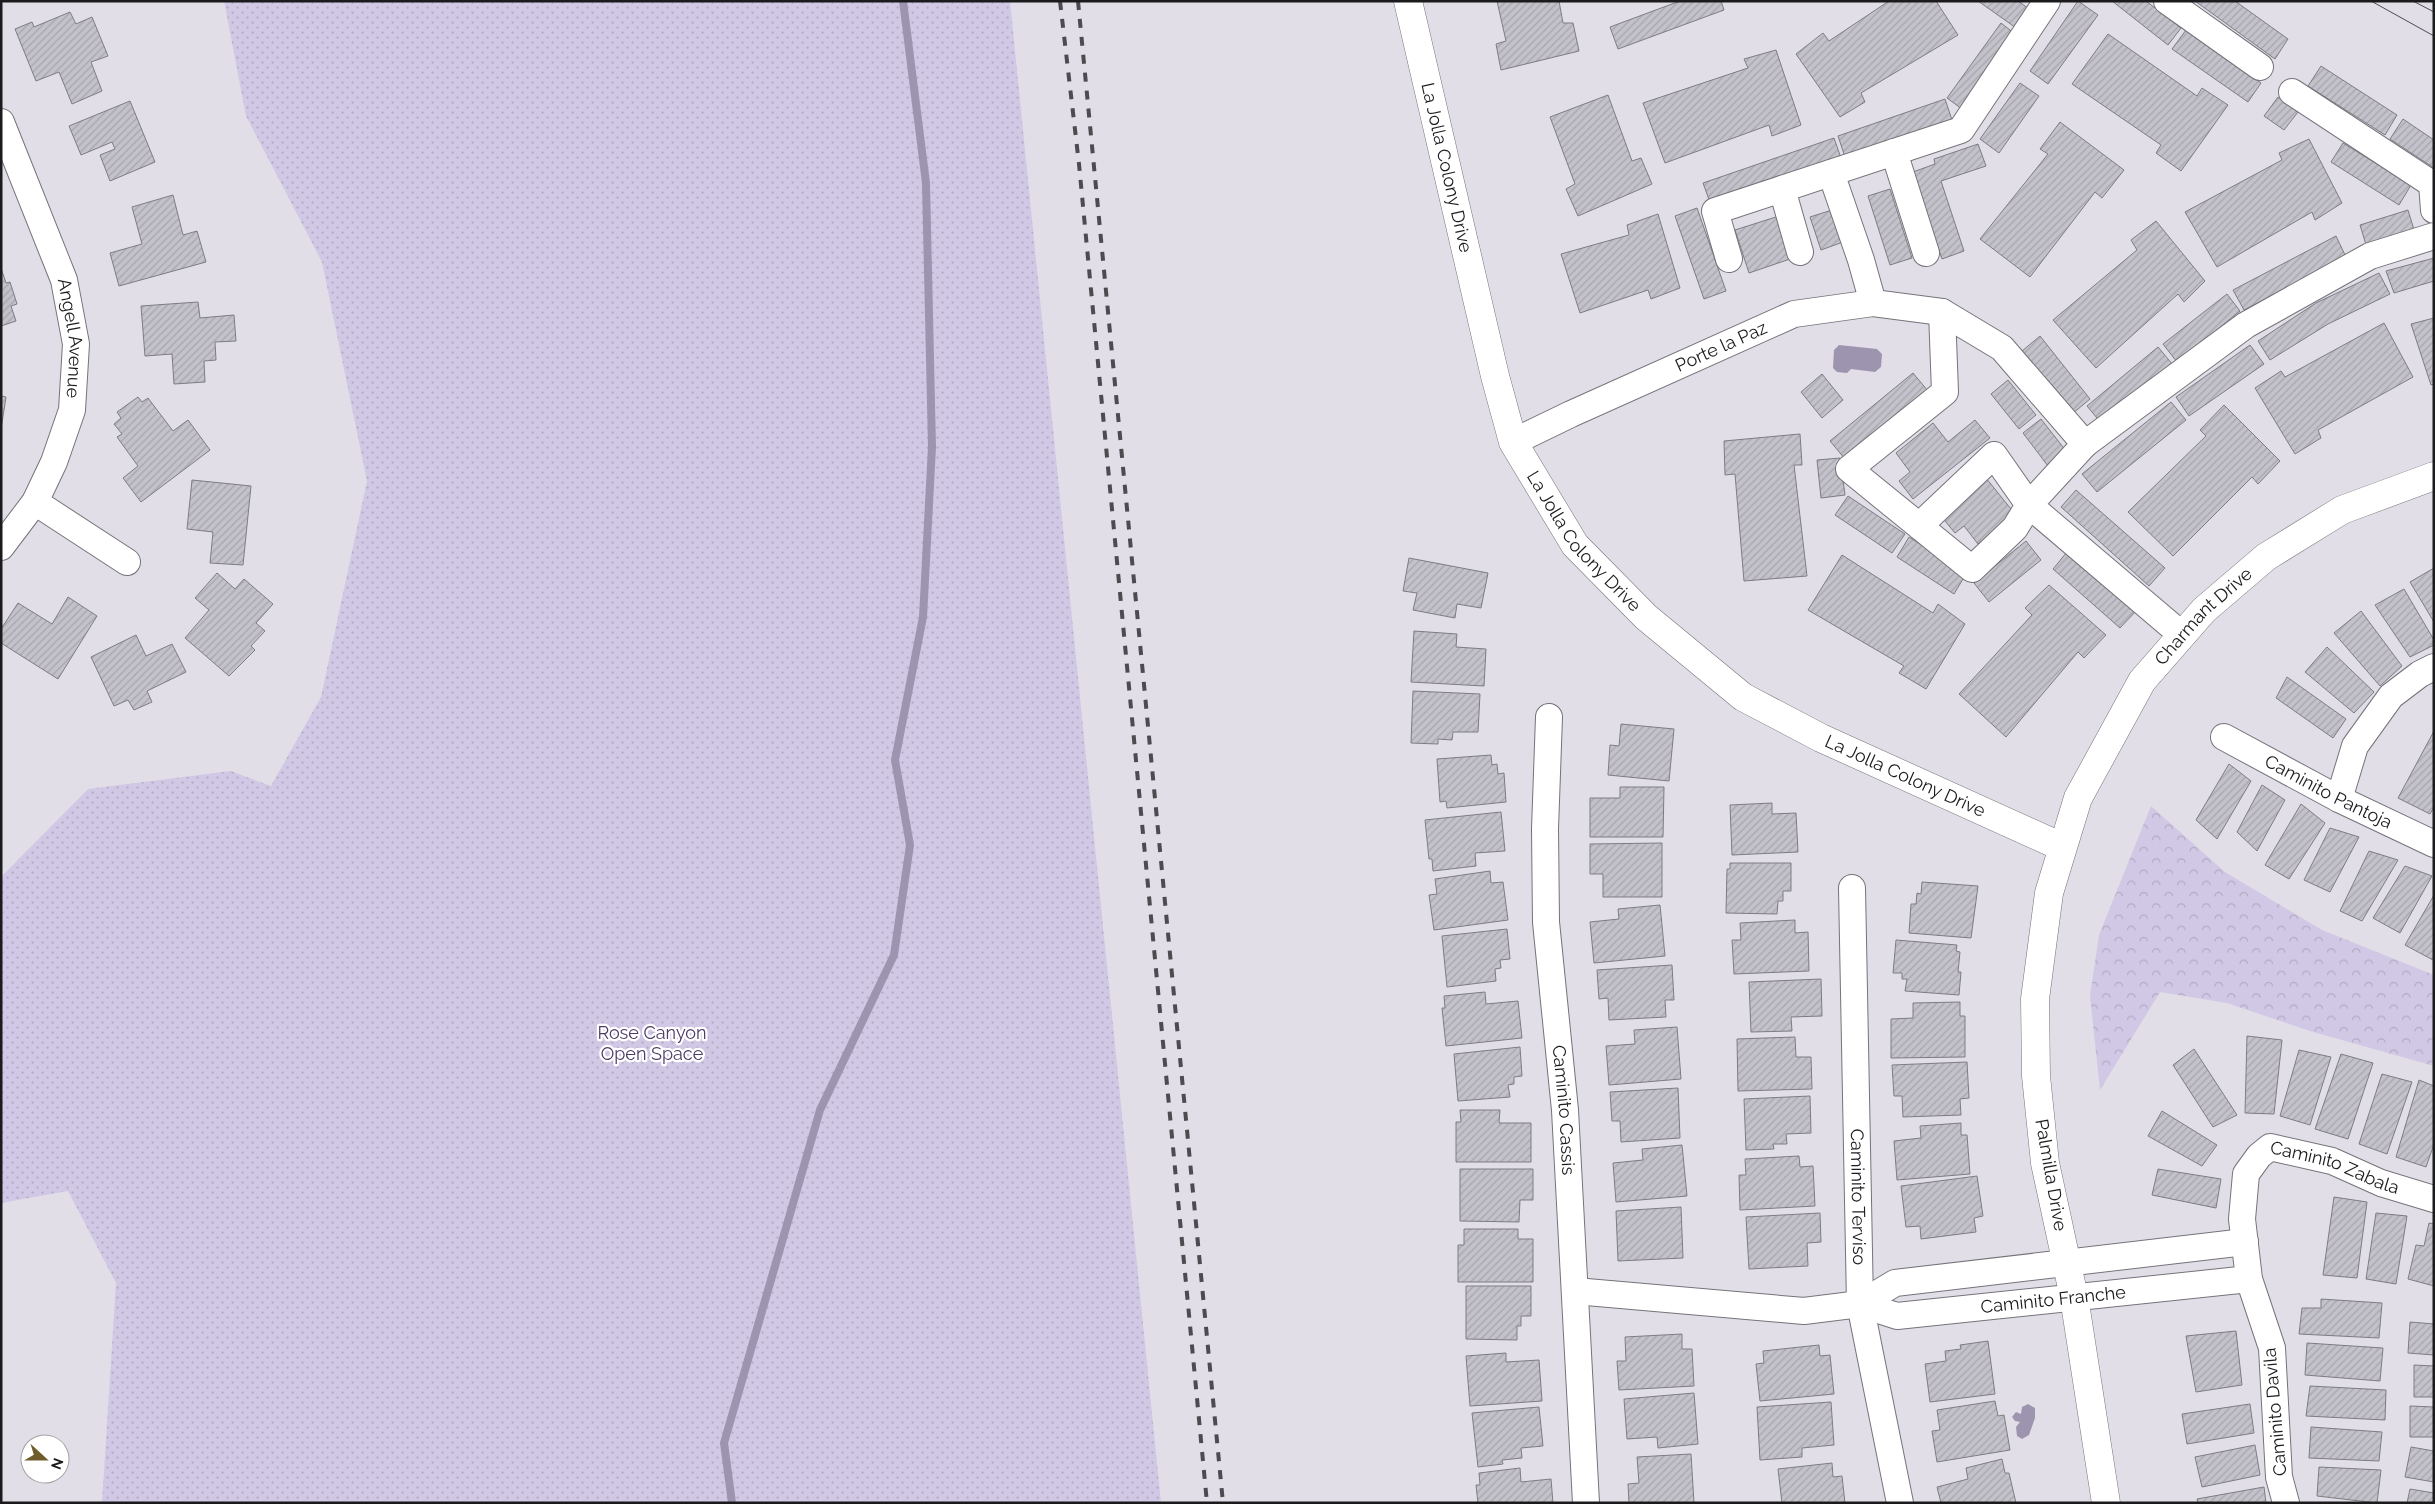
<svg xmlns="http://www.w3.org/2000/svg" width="2435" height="1504" viewBox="0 0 2435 1504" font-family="Raleway,sans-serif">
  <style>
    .grass { fill: url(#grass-dots) }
    .forest { fill: url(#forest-crowns) }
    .water { fill: #9d94b0 }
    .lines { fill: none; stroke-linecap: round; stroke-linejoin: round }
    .stream { stroke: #9d94b0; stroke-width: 8 }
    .building { fill: url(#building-hatch); stroke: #7e7c83 }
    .minor-casing { stroke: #75737a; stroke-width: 28 }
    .tertiary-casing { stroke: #75737a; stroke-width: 29 }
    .minor { stroke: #fff; stroke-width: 26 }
    .tertiary { stroke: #fff; stroke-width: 28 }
    .tram { stroke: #4d4b50; stroke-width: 1 }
    .rail { stroke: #4d4b50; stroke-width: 4; stroke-dasharray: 9 9; stroke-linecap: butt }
    .labels { text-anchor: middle; stroke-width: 4.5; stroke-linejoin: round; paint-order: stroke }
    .street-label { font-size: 18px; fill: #1b1a1d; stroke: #fff }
    .park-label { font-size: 18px; fill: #4c3c67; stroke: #fff }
  </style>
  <defs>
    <pattern id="grass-dots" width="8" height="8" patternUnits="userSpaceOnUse" patternTransform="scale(1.25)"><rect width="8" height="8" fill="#d1c8e5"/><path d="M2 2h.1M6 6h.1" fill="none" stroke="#b3abc4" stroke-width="1.8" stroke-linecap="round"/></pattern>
    <pattern id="forest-crowns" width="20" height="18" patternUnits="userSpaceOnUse" patternTransform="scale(1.25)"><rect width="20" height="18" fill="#d1c8e5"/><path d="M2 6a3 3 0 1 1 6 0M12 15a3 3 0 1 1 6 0" fill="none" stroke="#b3abc4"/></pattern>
    <pattern id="building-hatch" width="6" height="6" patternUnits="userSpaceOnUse" patternTransform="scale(1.25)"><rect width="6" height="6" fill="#c3c1c9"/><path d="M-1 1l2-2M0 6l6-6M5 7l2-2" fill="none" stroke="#a7a5ac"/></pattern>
  </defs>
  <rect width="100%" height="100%" fill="#e1dee7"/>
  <path class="grass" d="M224 1H1010L1161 1503H102L116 1283 68 1191 1 1203V877L88 789 231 771 271 786 321 697 367 481 322 262 246 116Z"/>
  <path class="forest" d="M2151 806 2225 872 2322 930 2434 975V1066L2310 1031 2227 1003 2160 992 2100 1090 2090 996 2099 935Z"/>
  <path class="water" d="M1839 345 1877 349 1882 354 1881 367 1875 372 1851 369 1847 373 1837 372 1833 368 1834 350Z
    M2028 1404 2035 1408V1418L2029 1435 2022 1439 2017 1436 2016 1427 2020 1422 2015 1421 2012 1417 2016 1412 2021 1414 2022 1407Z"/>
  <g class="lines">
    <path class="stream" d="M732 1503 724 1443 820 1110 894 955 910 845 895 760 923 617 932 447 926 183 903 1"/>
  </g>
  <path class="building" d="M1497 1H1559L1563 23H1573L1579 51 1501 70 1496 44 1506 41Z
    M1680 1H1721L1724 10 1618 49 1610 27Z
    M1889 1H1936L1958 35 1861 93 1865 102 1840 117 1796 54 1823 33 1829 41Z
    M1978 1H2018L2032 11 2019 30Z
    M2078 1 2098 15 2048 84 2030 71Z
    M2112 1H2146L2181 28 2168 45Z
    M2195 1H2235L2288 39 2275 59Z
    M70 12 76 24 92 17 108 56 91 62 102 91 72 104 59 72 36 81 15 29 32 22 34 27Z
    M2001 23 2019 37 1966 112 1947 98Z
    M2186 30 2261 83 2248 102 2172 49Z
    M2108 34 2197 96 2202 88 2228 105 2181 171 2156 153 2161 145 2072 84Z
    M1776 50 1801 125 1772 136 1769 125 1665 163 1643 103 1748 68 1744 59Z
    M2321 66 2397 115 2385 135 2308 86Z
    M2020 83 2039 96 1999 153 1980 139Z
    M1608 95 1632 161 1641 158 1652 184 1578 216 1566 189 1575 184 1550 117Z
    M2278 97 2298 112 2284 130 2264 116Z
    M1945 99 1953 123 1846 160 1838 136Z
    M130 101 155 162 110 181 100 155 115 149 112 142 81 155 69 126Z
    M2403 119 2434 140V168L2390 139Z
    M2060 122 2124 170 2102 198 2095 192 2030 277 1980 239 2048 154 2040 149Z
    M1834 138 1842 161 1711 205 1703 183Z
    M2309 139 2342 203 2315 220 2312 212 2217 267 2185 212 2282 160 2279 153Z
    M2343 143 2411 185 2399 205 2331 162Z
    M1978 144 1986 166 1941 181 1964 251 1942 259 1913 172 1935 164 1934 159Z
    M1890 189 1912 258 1890 265 1868 196Z
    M173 195 183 235 197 231 206 262 119 286 110 253 142 244 132 207Z
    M1697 208 1726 291 1704 299 1675 216Z
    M1832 210 1843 242 1821 250 1810 217Z
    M2408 210 2415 233 2367 248 2360 225Z
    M1658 214 1680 288 1651 299 1648 290 1580 313 1561 254 1629 235 1627 225Z
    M1779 216 1793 258 1749 273 1735 230Z
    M2156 221 2205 281 2184 302 2178 294 2096 368 2053 320 2137 250 2131 240Z
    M2336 236 2346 257 2244 310 2233 290Z
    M2434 258V281L2394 293 2386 271Z
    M1 268 6 283 10 282 17 304 11 306 16 321 1 326Z
    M2379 273 2390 294 2328 324 2270 360 2258 341 2316 303Z
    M2227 294 2240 311 2177 362 2163 344Z
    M198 302 200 318 234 315 236 341 215 342 216 360 204 361 205 382 174 384 172 354 145 356 141 306Z
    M2434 318V384L2431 385 2411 324Z
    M2384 323 2413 377 2318 430 2321 438 2295 454 2255 388 2281 371 2285 377Z
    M2040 336 2090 399 2072 414 2022 351Z
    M2250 345 2264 364 2189 416 2176 397Z
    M2158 347 2173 365 2102 424 2087 406Z
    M1913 373 1928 391 1845 459 1830 441Z
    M1822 374 1843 400 1822 418 1801 392Z
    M2008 380 2036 415 2019 429 1991 394Z
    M1 396 6 397 1 429Z
    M138 397 142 402 148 398 173 431 188 420 210 450 141 502 123 478 138 466 117 437 122 434 114 424 121 418 117 412Z
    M2171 402 2186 420 2097 492 2082 474Z
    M2224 405 2280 461 2258 484 2252 477 2173 556 2128 512 2206 436 2200 430Z
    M2041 419 2070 456 2051 470 2023 433Z
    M1975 420 1990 438 1913 499 1899 481 1910 472 1896 453 1933 423 1948 442Z
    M1800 434 1802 465H1794L1807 576 1744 581 1735 474 1725 475 1724 441Z
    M1840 458 1845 495 1821 498 1817 460Z
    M1986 478 2015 514 1978 544 1964 526 1955 533 1940 515Z
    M192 480 251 486 243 565 210 563 213 532 187 529Z
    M2076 490 2165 568 2149 586 2061 507Z
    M1848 496 1905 534 1892 553 1835 515Z
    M1909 537 1966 574 1954 594 1897 557Z
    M2026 541 2041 560 1989 602 1974 583Z
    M2067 552 2136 611 2120 628 2053 569Z
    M1842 555 1933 613 1938 604 1965 624 1926 689 1899 673 1904 666 1808 610Z
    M1409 558 1488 573 1481 608 1457 604 1455 618 1413 610 1417 593 1403 591Z
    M2434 568V622L2410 582Z
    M217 573 235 589 244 579 273 604 256 623 265 631 251 646 255 650 229 676 185 638 209 610 195 598Z
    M2049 585 2106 635 2084 658 2078 652 2006 737 1959 694 2032 615 2025 608Z
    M2404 589 2434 640V645L2410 657 2375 605Z
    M68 597 97 616 58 679 1 643V629L18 603 52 624Z
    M2361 611 2402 666 2380 686 2334 633Z
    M1414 631 1457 634 1456 647 1486 649 1484 686 1411 682Z
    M136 635 146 656 172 644 186 672 147 691 152 702 134 710 128 700 114 706 91 657Z
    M2327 647 2374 692 2354 713 2305 672Z
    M2287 677 2346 719 2333 738 2276 698Z
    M1413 691 1480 694 1478 732H1453L1452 740 1438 739V744L1411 743Z
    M1621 724 1674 729 1669 781 1608 775 1610 745 1619 746Z
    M2434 731V807L2430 814 2398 798Z
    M1491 755 1492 765 1497 764 1498 774 1504 773 1506 802 1447 808 1446 801 1440 802 1437 759Z
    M2229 764 2251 781 2217 839 2196 820Z
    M2262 785 2285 800 2257 851 2237 832Z
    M1620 787H1664L1663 837H1590V798H1620Z
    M1772 803V814L1796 813 1798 852 1732 855 1730 805Z
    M2301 804 2325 823 2289 879 2265 865Z
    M1501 812 1505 851 1475 853 1476 866 1433 871 1432 859H1429L1425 820Z
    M2330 828 2359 837 2330 892 2304 880Z
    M1662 843V897H1603V874H1590V844Z
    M2369 851 2398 860 2362 921 2340 911Z
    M1730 863H1791V891H1783V901H1778L1777 914 1726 913 1727 869H1730Z
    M2405 866 2432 876 2400 933 2373 918Z
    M1490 871 1491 883 1503 882 1508 920 1434 930 1429 895 1437 894 1435 879Z
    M1922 882 1978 886 1971 938 1909 933 1911 904H1916L1917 893 1921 894Z
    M2434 895V959L2433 960 2405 945Z
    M1660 905 1665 956 1594 963 1590 922 1619 919 1618 909Z
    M1795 920V933L1808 932 1809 971 1734 974 1732 940H1741L1740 923Z
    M1507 929 1510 959 1500 960 1501 968 1495 969 1496 981 1447 987 1442 936Z
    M1896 940 1957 945 1956 951 1960 952 1958 972H1961L1959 995 1905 991 1907 979H1902V973H1893Z
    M1672 965 1674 1000H1665L1666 1017 1609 1020 1608 998 1599 999 1597 970Z
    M1821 979 1822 1016 1791 1017 1792 1031 1751 1032 1749 982Z
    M1485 992 1486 1004 1518 1001 1522 1038 1446 1046 1442 1008H1445L1444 996Z
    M1960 1002V1016H1965V1057L1891 1058V1019L1913 1018V1003Z
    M1677 1027 1681 1079 1609 1085 1606 1046 1635 1044 1634 1030Z
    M2247 1036 2282 1040 2274 1114 2245 1113Z
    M1795 1037 1796 1057H1811L1812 1089 1738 1091 1737 1039Z
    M1520 1047 1522 1076 1514 1077V1084L1508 1085 1510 1097 1458 1101 1454 1054Z
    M2194 1049 2237 1115 2213 1127 2173 1065Z
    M2299 1050 2331 1057 2310 1125 2280 1116Z
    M2341 1054 2373 1063 2348 1139 2315 1129Z
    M1967 1062 1969 1098 1960 1099 1961 1115 1903 1117 1902 1096H1894L1892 1065Z
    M2382 1074 2412 1082 2387 1154 2359 1144Z
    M2419 1080 2434 1086V1144L2426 1167 2396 1157Z
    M1678 1088 1680 1138 1621 1142 1620 1121H1612L1610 1092Z
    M1810 1096 1811 1133 1786 1134 1787 1144H1773L1774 1149 1746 1150 1744 1099Z
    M1460 1110H1500L1499 1123H1531V1162H1456V1122H1461Z
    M2162 1111 2217 1145 2202 1166 2148 1136Z
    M1961 1123V1135H1967L1970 1174 1897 1180 1894 1141 1921 1138 1920 1126Z
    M1682 1145 1687 1196 1616 1202 1613 1163 1643 1160 1642 1149Z
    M1799 1156 1800 1167 1813 1166 1815 1206 1740 1210 1739 1175H1746L1745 1159Z
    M1460 1169H1533V1200H1520L1519 1222 1460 1221Z
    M2158 1169 2221 1179 2216 1208 2152 1195Z
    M1977 1176 1983 1216 1974 1218 1976 1232 1921 1239 1920 1226 1906 1227 1901 1186Z
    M2334 1197 2367 1202 2357 1278 2323 1275Z
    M1681 1207 1683 1258 1618 1261 1616 1211Z
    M1820 1213 1821 1242 1807 1243 1808 1266 1749 1269 1746 1217Z
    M2376 1213 2407 1216 2396 1284 2366 1279Z
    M2429 1223 2434 1224V1286L2408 1279 2416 1245 2424 1246Z
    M1464 1229H1518V1239H1533V1282H1458V1245H1464Z
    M1466 1286H1531V1316H1521V1326H1517V1340L1466 1339Z
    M2321 1299 2382 1303 2379 1338 2299 1334 2302 1308H2321Z
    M2410 1322 2434 1324V1355L2408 1353Z
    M2236 1331 2242 1385 2196 1392 2186 1336Z
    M1682 1334V1349H1692L1694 1386 1619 1390 1617 1361H1626L1625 1337Z
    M1988 1341 1995 1394 1930 1402 1925 1364 1946 1361 1945 1351 1961 1349 1960 1345Z
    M2307 1343 2383 1348 2380 1381 2305 1375Z
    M1819 1345 1820 1356 1830 1355 1834 1394 1760 1401 1756 1364 1764 1363 1763 1351Z
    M1506 1353V1362L1539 1360 1542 1401 1470 1406 1466 1356Z
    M2414 1365 2434 1366V1397H2414Z
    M2310 1386 2386 1390 2385 1420 2306 1416Z
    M1694 1393 1698 1444 1658 1448 1657 1437 1627 1439 1624 1399Z
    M1995 1401 1998 1416 2004 1415 2010 1450 1937 1462 1932 1431 1940 1430 1937 1410Z
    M1831 1402 1834 1445 1802 1448V1457L1760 1460 1757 1407Z
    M2250 1404 2254 1433 2187 1444 2182 1414Z
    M2410 1406 2434 1407V1437H2410Z
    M1539 1407 1543 1446 1521 1448 1522 1458 1502 1460 1503 1464 1478 1467 1472 1413Z
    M2311 1427 2382 1432 2379 1461 2309 1458Z
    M2255 1445 2260 1475 2202 1487 2195 1457Z
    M2411 1447 2434 1451V1482L2405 1477Z
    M1691 1454 1694 1503H1629L1628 1484 1639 1483 1637 1457Z
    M2002 1459 2005 1473H2009L2016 1503H1941L1937 1487 1968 1479 1966 1468Z
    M1832 1463 1833 1477 1842 1476 1845 1503H1782L1778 1469Z
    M2319 1467 2381 1470 2377 1503 2317 1496Z
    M1520 1468 1521 1482 1551 1479 1553 1503H1478L1476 1485H1480L1479 1473Z
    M2264 1487 2266 1503H2198L2197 1499Z
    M2410 1489 2434 1493V1503H2407Z"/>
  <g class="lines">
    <defs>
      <g id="minor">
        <path d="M2167 1 2260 67"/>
        <path d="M2292 92 2432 184 2434 210"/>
        <path id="s1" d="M1 122 64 280 76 344 72 410 54 462 35 502 1 547"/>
        <path d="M1894 152 1926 253"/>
        <path d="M1831 173 1861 260 1873 303"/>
        <path d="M1782 189 1800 252"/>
        <path d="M1729 259 1715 211 1961 130 2047 1"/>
        <path id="s2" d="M1513 442 1571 414 1794 314 1873 303 1942 312 2002 348 2085 444 2029 505 2182 635"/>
        <path d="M2085 444 2246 325 2370 256 2434 236"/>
        <path d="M35 502 127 562"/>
        <path d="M1919 526 1994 455 2029 505 2015 528 1972 569 1849 469 1945 392 1942 312"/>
        <path id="s3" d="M1549 717 1545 829 1546 922 1565 1110 1586 1503"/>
        <path id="s4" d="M2224 737 2339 799 2434 844"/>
        <path d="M2339 799 2355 746 2391 696 2420 674 2434 667"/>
        <path id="s5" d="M1852 888 1860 1304 1900 1503"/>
        <path d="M1575 1291 1804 1311 1860 1304 1895 1283 2245 1242"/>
        <path id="s6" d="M1860 1304 1897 1316 2249 1279"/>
        <path id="s7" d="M2286 1503 2279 1477 2272 1348 2249 1279 2242 1219 2246 1174 2259 1156 2270 1147 2332 1161 2381 1183 2434 1199"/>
      </g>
      <g id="tertiary">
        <path id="s8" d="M1408 1 1495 376 1513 442 1575 545 1646 617 1743 697 1821 738 2062 847"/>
        <path id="s9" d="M2106 1503 2074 1297 2045 1163 2036 1076 2035 999 2049 893 2078 798 2142 681 2204 610 2266 557 2342 510 2434 476"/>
      </g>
    </defs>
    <use href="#minor" class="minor-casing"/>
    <use href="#tertiary" class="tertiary-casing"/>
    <use href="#minor" class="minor"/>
    <use href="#tertiary" class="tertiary"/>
    <path class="tram" d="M2371 1 2434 36
      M2413 1 2434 12"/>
    <path class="rail" d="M1060 1 1079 164 1207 1503
      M1078 1 1223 1503"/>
  </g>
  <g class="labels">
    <g class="street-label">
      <text dy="6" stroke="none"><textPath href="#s8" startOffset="171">La Jolla Colony Drive</textPath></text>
      <text dy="6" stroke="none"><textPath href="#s1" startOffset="229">Angell Avenue</textPath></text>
      <text dy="6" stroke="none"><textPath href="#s2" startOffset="229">Porte la Paz</textPath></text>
      <text dy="6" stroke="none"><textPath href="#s8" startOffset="576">La Jolla Colony Drive</textPath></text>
      <text dy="6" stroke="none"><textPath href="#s9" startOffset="939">Charmant Drive</textPath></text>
      <text dy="6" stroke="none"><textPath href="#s8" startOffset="981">La Jolla Colony Drive</textPath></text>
      <text dy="6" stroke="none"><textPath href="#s4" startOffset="118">Caminito Pantoja</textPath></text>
      <text dy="6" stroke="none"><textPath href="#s3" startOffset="394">Caminito Cassis</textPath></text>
      <text dy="6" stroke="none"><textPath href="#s7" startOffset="439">Caminito Zabala</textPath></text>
      <text transform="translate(2051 1175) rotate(80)" y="6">Palmilla Drive</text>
      <text dy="6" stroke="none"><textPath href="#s5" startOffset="309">Caminito Terviso</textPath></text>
      <text dy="6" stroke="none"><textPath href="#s6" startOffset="196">Caminito Franche</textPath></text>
      <text transform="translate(2275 1412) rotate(-95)" y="6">Caminito Davila</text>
    </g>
    <g class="park-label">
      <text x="652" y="1039">Rose Canyon<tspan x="652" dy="21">Open Space</tspan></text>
    </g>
  </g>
  <rect width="2435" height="1504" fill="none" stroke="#1b1a1d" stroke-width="5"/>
  <g transform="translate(45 1459) rotate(111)"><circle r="24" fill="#ffffff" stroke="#a4a3a5"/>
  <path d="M0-4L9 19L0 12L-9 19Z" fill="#6e5c2a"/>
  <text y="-8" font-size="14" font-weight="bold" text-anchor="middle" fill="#1b1a1d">N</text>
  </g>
</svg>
